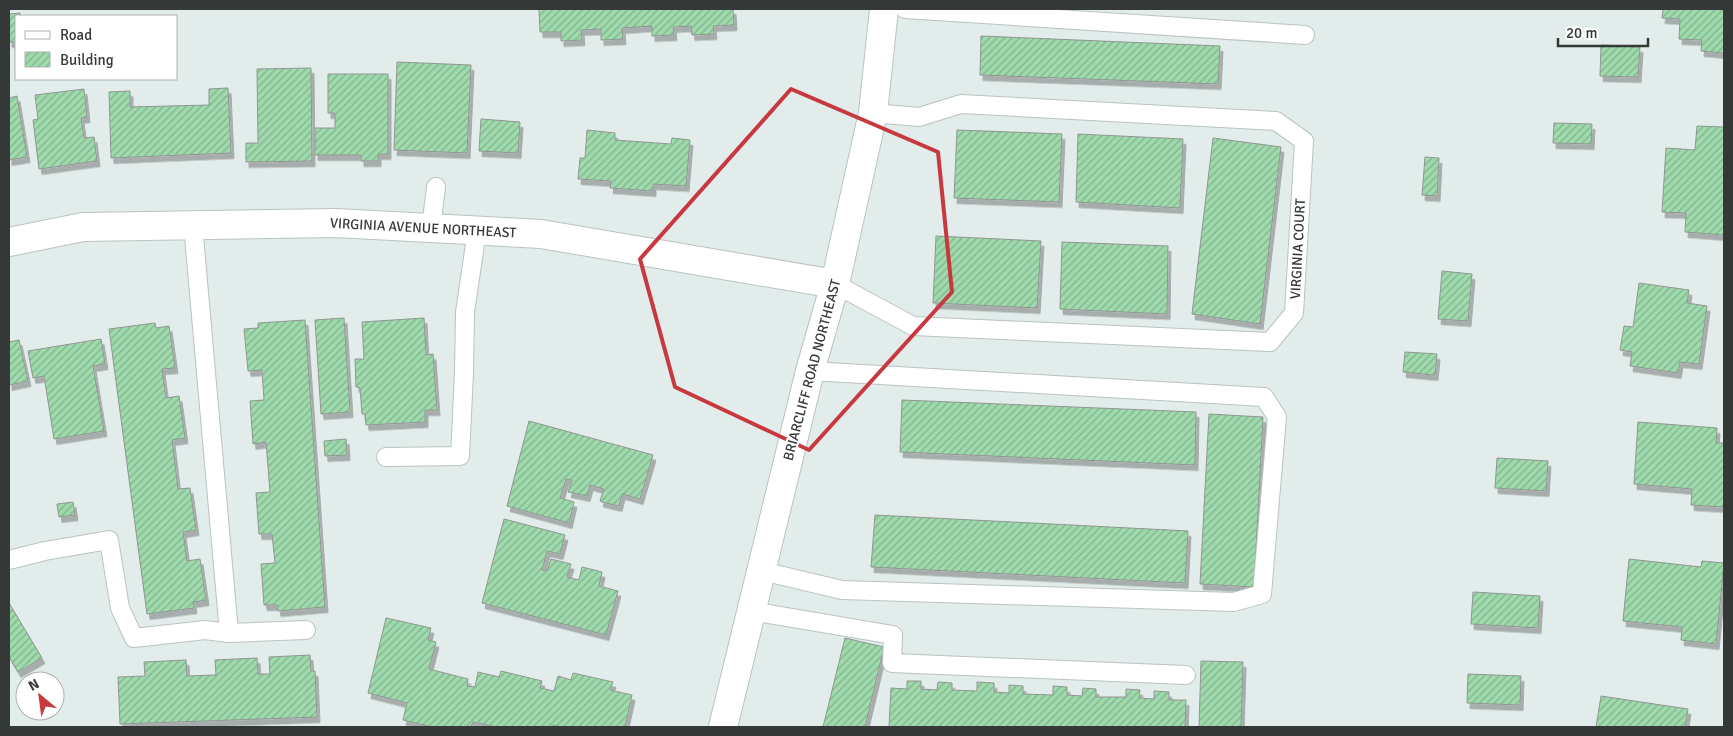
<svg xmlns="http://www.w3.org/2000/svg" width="1733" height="736" viewBox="0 0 1733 736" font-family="Signika,sans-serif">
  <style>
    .building { fill: url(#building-hatch); stroke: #909691; filter: url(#shadow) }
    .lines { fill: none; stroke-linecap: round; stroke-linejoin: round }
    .lane-casing { stroke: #bac3c1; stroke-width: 20 }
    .street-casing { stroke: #bac3c1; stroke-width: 30 }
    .secondary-casing { stroke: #bac3c1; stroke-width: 30 }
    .lane { stroke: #fff; stroke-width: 18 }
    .street { stroke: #fff; stroke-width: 28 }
    .secondary { stroke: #fff; stroke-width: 28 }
    .marked { fill: none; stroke: #c8383f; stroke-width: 4; stroke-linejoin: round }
    .labels { text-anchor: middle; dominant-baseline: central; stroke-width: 4; stroke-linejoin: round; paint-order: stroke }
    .street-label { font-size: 14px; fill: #343837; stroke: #fff }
  </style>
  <defs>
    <pattern id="building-hatch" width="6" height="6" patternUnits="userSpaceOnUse" patternTransform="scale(1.25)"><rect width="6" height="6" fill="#9edaac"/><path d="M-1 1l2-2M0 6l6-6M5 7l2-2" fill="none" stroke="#82b28d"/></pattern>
    <filter id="shadow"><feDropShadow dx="3" dy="5.5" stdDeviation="0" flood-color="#0004"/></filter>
  </defs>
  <rect width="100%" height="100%" fill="#e2ecea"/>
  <g class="building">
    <path d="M539,9h194l1,16 -21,1 1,8 -22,1 -1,-9 -18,1 1,8 -22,1v-10l-30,2 1,11 -22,1v-11l-20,1 1,10 -21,1v-9h-21z"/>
    <path d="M1663,9h61v44l-23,-2 1,-11 -23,-1 1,-20 -18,-1z"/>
    <path d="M20,13v3h-4v26h-7v-28z"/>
    <path d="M981,36l239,10 -2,38 -238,-9z"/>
    <path d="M1601,45l39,2 -2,30 -38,-1z"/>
    <path d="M397,62l74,3 -4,88 -73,-3z"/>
    <path d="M311,68l1,93 -66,1v-19h12l-1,-74z"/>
    <path d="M328,74h60v80h-10v7h-17v-6h-46v-27h20v-15h-7z"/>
    <path d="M228,88l3,65 -120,5 -2,-66 21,-1v16l79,-2v-16z"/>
    <path d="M84,89l3,28 -6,1 3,20 10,-1 3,24 -58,8 -6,-49 5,-1 -3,-24z"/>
    <path d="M17,96l10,61 -18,3v-62z"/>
    <path d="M481,119l39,3 -2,31 -39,-2z"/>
    <path d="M1554,123l38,1 -1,20 -38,-1z"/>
    <path d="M1697,126l27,1v108l-39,-3 1,-19 -24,-1 4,-64 29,2z"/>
    <path d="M587,130l28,3v7l56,4 1,-6 18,2 -4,46 -33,-2v7l-43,-3 1,-7 -33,-2 2,-21h5z"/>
    <path d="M957,130l105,4 -3,68 -105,-4z"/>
    <path d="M1078,134l105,5 -3,69 -104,-6z"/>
    <path d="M1213,138l68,9 -21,177 -68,-10z"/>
    <path d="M1425,157l14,1 -2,38 -15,-1z"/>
    <path d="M936,236l105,5 -4,67 -104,-5z"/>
    <path d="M1062,242l106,4 -1,68 -107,-5z"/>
    <path d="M1442,271l30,3 -4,47 -30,-2z"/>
    <path d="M1639,283l50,7 -2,13 20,3 -8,58 -19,-2 -2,11 -48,-7 2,-14 -12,-2 4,-24 9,1z"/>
    <path d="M344,318l6,94 -29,2 -6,-94z"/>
    <path d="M424,318l2,37 7,-1 4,56h-12v12l-59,3 -1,-11h-3l-2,-26 -4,-1 -1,-28h9l-2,-37z"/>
    <path d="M305,320l20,287 -47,4 -1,-6h-13l-3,-41 14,-1 -3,-29h-13l-3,-41 14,-1 -4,-50 -13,2 -3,-43 14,-1 -2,-30 -14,1 -4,-42 14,-1v-5z"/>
    <path d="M155,323l1,5 13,-2 6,42 -13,1 4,29 13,-2 6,42 -13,2 6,49 12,-1 6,42 -13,2 4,29 13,-2 6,41 -13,2 1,6 -47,6 -38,-285z"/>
    <path d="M101,339l4,25 -12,2 11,65 -50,8 -10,-63 -11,2 -5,-27z"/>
    <path d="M19,340l9,41 -19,4v-43z"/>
    <path d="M1405,352l32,2 -2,21 -32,-3z"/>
    <path d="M902,400l294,12 -1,53 -295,-13z"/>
    <path d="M1209,414l54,3 -9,170 -54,-3z"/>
    <path d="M529,421l124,34 -13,44 -18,-5 -3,12 -17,-4 -2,-1 4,-12 -14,-4 -3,11 -19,-4 4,-12 -6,-1 -6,19 14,4 -5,21 -62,-17z"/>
    <path d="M1638,422l79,6 -1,15h8v64l-33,-2 1,-16 -58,-5z"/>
    <path d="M346,439l1,16 -22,1 -1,-15z"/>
    <path d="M1497,458l51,3 -2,30 -51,-3z"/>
    <path d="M73,502l2,13 -16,2 -2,-13z"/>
    <path d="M875,515l313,16 -3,52 -314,-16z"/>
    <path d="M504,519l61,16 -5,19 -13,-3 -5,19 5,1 4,-12 20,5 -4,13 12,3 3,-13 20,5 -3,14 19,5 -12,44 -124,-32z"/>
    <path d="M1629,559l72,8 1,-6 22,2 -8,81 -35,-4 1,-13 -59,-6z"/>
    <path d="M1473,592l67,4 -2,32 -67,-4z"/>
    <path d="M9,603l33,55 -24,14 -9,-15z"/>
    <path d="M386,618l45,10 -3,12 8,2 -7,27 39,10 -1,7 8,1 3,-15 21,5 2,-6 41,10 -2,7 14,3 4,-15 13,4 2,-7 40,9 -3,8 22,5 -7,32h-63l-9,-2v2h-57l-23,-5 -2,5h-39l-29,-7 4,-17 -39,-10z"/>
    <path d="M845,638l39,9 -19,80h-42z"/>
    <path d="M310,655l1,16h4l2,46 -197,7 -2,-47 27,-1 -1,-14 42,-2 1,16 29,-1 -1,-15 42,-2 1,16h12l-1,-17z"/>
    <path d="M1201,661l42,1 -2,65h-42z"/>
    <path d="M1468,674l53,2 -1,29 -53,-2z"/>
    <path d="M907,681h14v8l16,1 1,-8 14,1v7l25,1v-9l17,1v9l15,1v-8l14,1v8l30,1v-9l14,1v8l15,1 1,-8 13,1v8h30v-8l14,1 -1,8 15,1v-8l15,1v8h17l-1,27h-296l2,-39 16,1z"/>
    <path d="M1601,696l87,13 -3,18h4h-93z"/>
  </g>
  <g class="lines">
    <g class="lane-casing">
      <g id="lane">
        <path d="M905,9l400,26"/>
        <path d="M193,225l36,408"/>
        <path d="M431,228l5,-41"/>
        <path d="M835,284l78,42 357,16 24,-29 10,-172 -28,-20 -315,-17 -42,13 -46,-4"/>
        <path d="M386,457l74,-1 4,-83 1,-61 12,-81"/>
        <path d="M9,560l36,-9 64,-11 11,68 14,30 71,-8 24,3 77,-3"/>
        <path d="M762,571l80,19 392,12 28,-8 15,-177 -13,-20 -454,-26"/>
        <path d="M751,611l142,24 -1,28 294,12"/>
      </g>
    </g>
    <g class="street-casing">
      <path id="street" d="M9,242l74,-15 253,-4 205,11 294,50"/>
    </g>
    <g class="secondary-casing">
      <path id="secondary" d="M723,727l87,-356 25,-87 38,-171 11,-104"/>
    </g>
    <use href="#lane" class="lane"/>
    <use href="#street" class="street"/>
    <use href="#secondary" class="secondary"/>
  </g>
  <path class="marked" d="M791,89l147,63 14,140 -143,158 -134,-63 -35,-128z"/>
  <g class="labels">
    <g class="street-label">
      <text transform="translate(423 228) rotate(3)">VIRGINIA AVENUE NORTHEAST</text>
      <text transform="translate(1298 249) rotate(-87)">VIRGINIA COURT</text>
      <text transform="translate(812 370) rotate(-75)">BRIARCLIFF ROAD NORTHEAST</text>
    </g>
  </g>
  <rect width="1733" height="736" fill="none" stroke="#343837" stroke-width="20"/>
  <rect x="15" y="15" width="162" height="65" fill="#ffffff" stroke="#aeafaf"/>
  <rect x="25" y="31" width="25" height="8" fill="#ffffff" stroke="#aeafaf"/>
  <text x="60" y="40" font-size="15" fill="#343837">Road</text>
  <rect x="25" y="52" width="25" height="15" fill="url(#building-hatch)" stroke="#aeafaf"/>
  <text x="60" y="65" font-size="15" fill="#343837">Building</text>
  <g transform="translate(40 696) rotate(331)"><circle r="24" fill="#ffffff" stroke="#aeafaf"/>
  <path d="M0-4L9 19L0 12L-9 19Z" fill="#c8383f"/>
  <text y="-8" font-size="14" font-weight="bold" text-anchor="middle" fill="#343837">N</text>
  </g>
  <path d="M1558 38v8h90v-8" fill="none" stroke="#343837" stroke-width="2.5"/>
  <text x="1566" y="38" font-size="15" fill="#343837" stroke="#ffffff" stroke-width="4" paint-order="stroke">20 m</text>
</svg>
